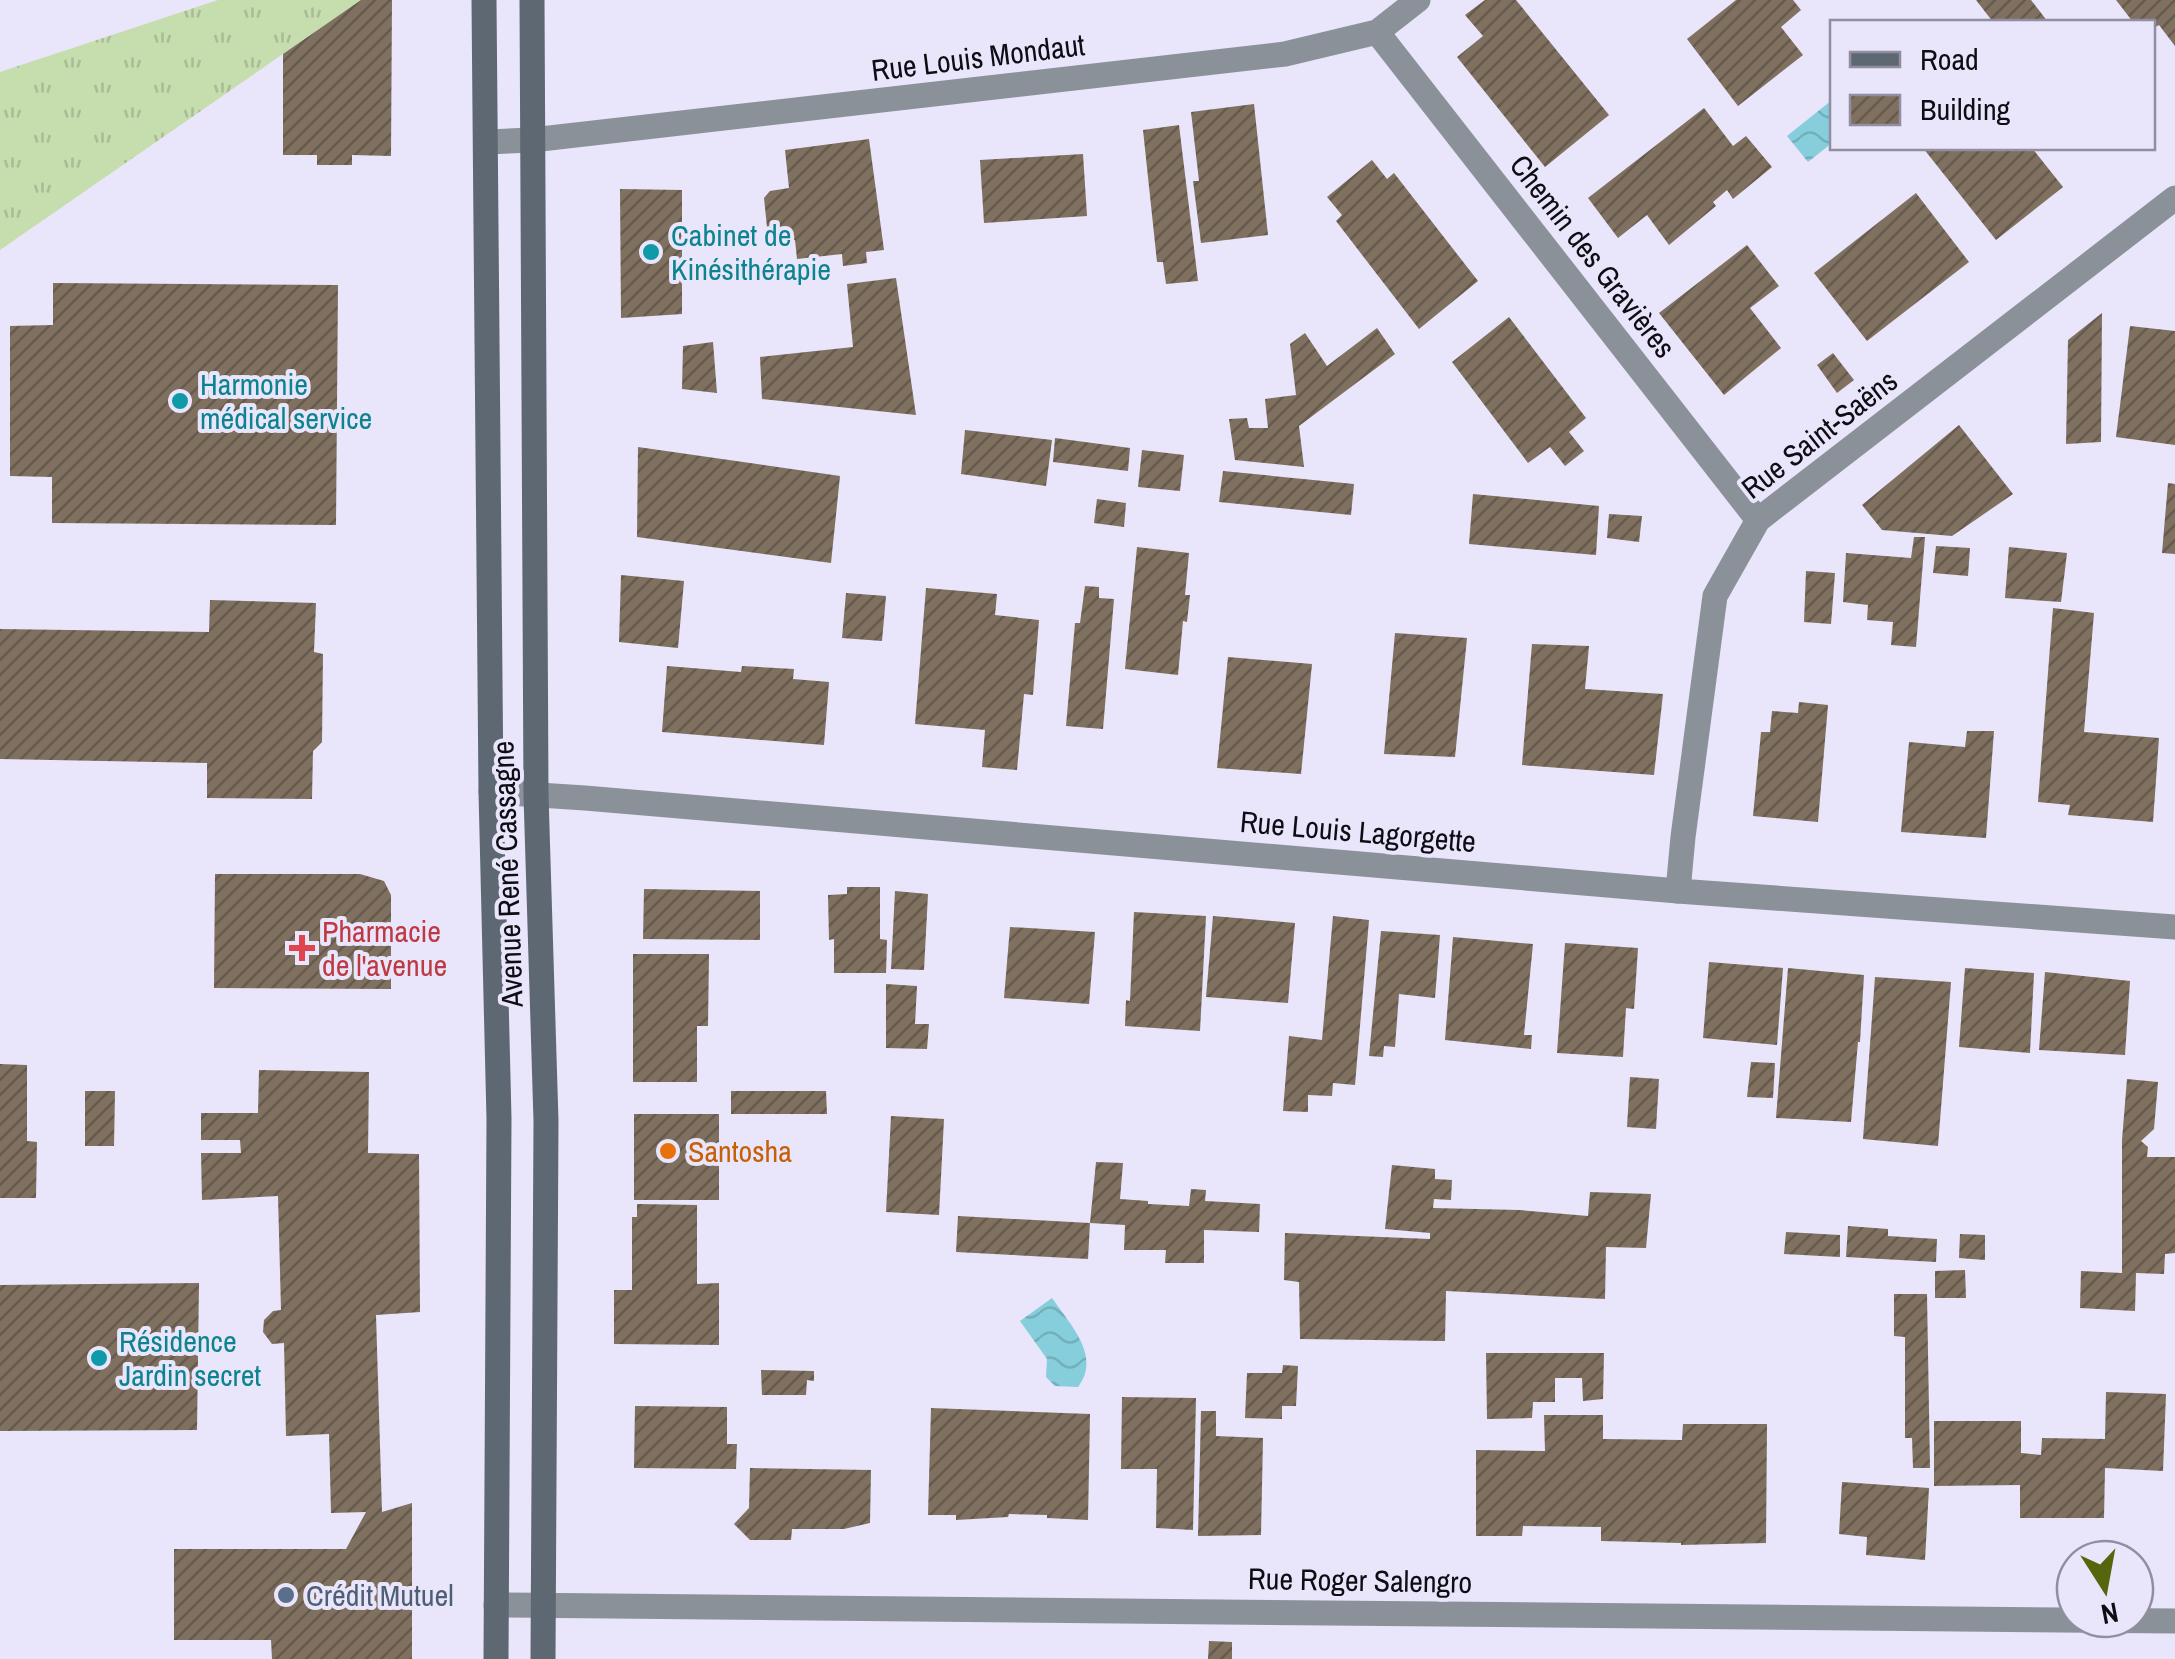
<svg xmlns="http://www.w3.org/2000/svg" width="2175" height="1659" viewBox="0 0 2175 1659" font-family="'Archivo Narrow',sans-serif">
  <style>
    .grass { fill: url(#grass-tufts) }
    .water { fill: url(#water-waves) }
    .building { fill: url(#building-hatch) }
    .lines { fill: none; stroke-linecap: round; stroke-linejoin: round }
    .minor { stroke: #8a9199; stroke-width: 25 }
    .secondary { stroke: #5e6872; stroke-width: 25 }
    .culture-dot { fill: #0f9aa8; stroke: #e9e5fb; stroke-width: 4 }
    .health-dot { fill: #e0444e; stroke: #e9e5fb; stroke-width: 4 }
    .food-dot { fill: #e8710a; stroke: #e9e5fb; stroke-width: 4 }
    .service-dot { fill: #5c6f8a; stroke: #e9e5fb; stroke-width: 4 }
    .labels { text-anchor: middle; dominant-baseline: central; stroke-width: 8; stroke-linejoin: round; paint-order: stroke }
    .street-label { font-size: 30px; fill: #0e0d14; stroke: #e9e5fb }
    .culture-label { font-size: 30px; fill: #0d838f; stroke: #e9e5fb; text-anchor: start }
    .health-label { font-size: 30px; fill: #be3a42; stroke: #e9e5fb; text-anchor: start }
    .food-label { font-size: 30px; fill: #c56008; stroke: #e9e5fb; text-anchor: start }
    .service-label { font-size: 30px; fill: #4e5e75; stroke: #e9e5fb; text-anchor: start }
  </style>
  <defs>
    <pattern id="grass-tufts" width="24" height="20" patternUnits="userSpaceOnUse" patternTransform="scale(2.5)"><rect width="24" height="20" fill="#c6ddae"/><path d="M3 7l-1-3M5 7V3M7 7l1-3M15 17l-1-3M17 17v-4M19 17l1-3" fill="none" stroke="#a9bc95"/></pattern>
    <pattern id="water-waves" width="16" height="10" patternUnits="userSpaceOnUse" patternTransform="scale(2.5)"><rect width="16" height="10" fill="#86cedb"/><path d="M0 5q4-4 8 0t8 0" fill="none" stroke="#72b0bb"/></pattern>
    <pattern id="building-hatch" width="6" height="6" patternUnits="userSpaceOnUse" patternTransform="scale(2.5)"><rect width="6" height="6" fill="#7f7060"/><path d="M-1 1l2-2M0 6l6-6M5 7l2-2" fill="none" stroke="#665a4e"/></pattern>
  </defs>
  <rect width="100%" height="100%" fill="#e9e5fb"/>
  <path class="grass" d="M218,0h143l-361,250v-178z"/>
  <g class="water">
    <path d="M1832,100v43l-24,19 -21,-26z"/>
    <path d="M1052,1298c18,26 50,59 26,89l-23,-1 -9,-9 1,-18 -27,-38z"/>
  </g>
  <g class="building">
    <path d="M361,0h31l-1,156 -39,-1v10h-35v-10h-34v-101z"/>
    <path d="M1485,0h31l93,115 -64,52 -88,-110 26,-21 -18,-21z"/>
    <path d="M1736,0h57l8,10 -20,17 22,28 -65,51 -51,-67z"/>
    <path d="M1976,0h55l17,22h-55z"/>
    <path d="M2116,0h59v46l-16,-21 -7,4v-7h-19z"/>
    <path d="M1254,104l14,131 -67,8 -8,-62h6l-8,-69z"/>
    <path d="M1704,108l29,38 13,-10 26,31 -39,32 -6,-9 -14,12 3,4 -47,39 -22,-30 -29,23 -30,-40z"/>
    <path d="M1179,125l19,156 -32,3 -3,-22h-6l-14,-132z"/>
    <path d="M869,139l15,111 -18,2 1,11 -24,3 -1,-12 -45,5 -2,-19 -19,3 -8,-6 -4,-39 6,-7 19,-3 -4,-38z"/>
    <path d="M1923,148h109l31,39 -67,53z"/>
    <path d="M1083,154l4,62 -103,7 -4,-63z"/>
    <path d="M1372,160l15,19 7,-6 84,108 -59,48 -83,-108 6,-6 -15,-18z"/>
    <path d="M620,189l62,1v124l-61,4z"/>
    <path d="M1916,193l53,69 -102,79 -53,-68z"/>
    <path d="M1747,245l32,41 -29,22 31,40 -57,47 -65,-82z"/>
    <path d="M896,278l20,137 -154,-16 -2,-42 93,-10 -6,-63z"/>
    <path d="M53,283l285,2 -2,240 -284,-2v-46l-42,-1v-150l43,-1z"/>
    <path d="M2102,313l-1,129 -35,2 2,-104z"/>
    <path d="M1509,317l77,101 -17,14 15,19 -19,15 -15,-19 -22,16 -76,-101z"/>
    <path d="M2130,326l45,5v114l-59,-8z"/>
    <path d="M1377,328l18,26 -96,72 5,41 -69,-7 -6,-41 18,-1 2,10h19l-3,-29 31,-4 -6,-51 15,-11 22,33z"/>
    <path d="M713,342l4,51 -35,-4 1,-43z"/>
    <path d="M1833,353l21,27 -17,13 -20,-28z"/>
    <path d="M1959,425l54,69 -61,42 -70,-6 -20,-25z"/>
    <path d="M965,430l87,10 -6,46 -85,-12z"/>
    <path d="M1055,438l75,10 -2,23 -75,-9z"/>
    <path d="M638,447l202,29 -9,87 -194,-26z"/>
    <path d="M1142,450l42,5 -4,36 -42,-4z"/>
    <path d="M1223,471l131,13 -3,31 -132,-13z"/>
    <path d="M2168,483l7,1v70l-13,-1z"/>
    <path d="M1473,494l126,12 -3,49 -127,-11z"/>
    <path d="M1097,499l29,4 -2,24 -30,-4z"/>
    <path d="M1609,514l33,2 -3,26 -32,-4z"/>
    <path d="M1914,537h11l-9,110 -25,-2 2,-23 -26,-2 1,-15 -25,-3 3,-49 65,5z"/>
    <path d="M1936,546l34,2 -2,28 -35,-3z"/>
    <path d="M1137,547l52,6 -4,42h5l-3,27 -4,-1 -5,54 -53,-6z"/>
    <path d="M2009,547l58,6 -6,49 -56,-4z"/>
    <path d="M1806,571l29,2 -4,51 -27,-2z"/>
    <path d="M621,575l63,6 -6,67 -59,-6z"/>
    <path d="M1085,586l14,1v11l15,1 -11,130 -37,-3 9,-103h5z"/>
    <path d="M926,588l71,6 -2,21 44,5 -6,75 -9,-1 -7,76 -35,-3 3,-37 -70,-6z"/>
    <path d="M846,593l40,3 -4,45 -40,-3z"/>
    <path d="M210,600l106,3 -2,49 9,2 -1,88 -9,9 -1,48 -105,-1v-35l-207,-4v-130l209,3z"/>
    <path d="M2053,608l41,5 -10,119 75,6 -6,84 -85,-7 2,-10 -32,-3z"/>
    <path d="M1395,633l72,5 -12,119 -71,-3z"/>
    <path d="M1532,644l57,2 -4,43 78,5 -9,81 -132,-10z"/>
    <path d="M1228,657l84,7 -11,110 -84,-6z"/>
    <path d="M667,666l74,6 1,-6 52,3 -1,10 36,3 -5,63 -162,-13z"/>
    <path d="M1799,702l29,3 -10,117 -65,-6 8,-84h9l2,-21 26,2z"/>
    <path d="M1967,731h27l-8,107 -85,-6 8,-90 56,5z"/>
    <path d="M215,874h145l24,7 7,14v94l-177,-1z"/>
    <path d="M847,887h33v52l7,1 -1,33h-52v-34l-5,1 -1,-45 19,-1z"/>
    <path d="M644,889l116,2v49l-117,-1z"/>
    <path d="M895,891l33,3 -4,76 -33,-1z"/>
    <path d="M1134,912l72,4 -6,115 -75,-5 1,-26 4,1z"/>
    <path d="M1213,916l82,7 -7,80 -82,-6z"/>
    <path d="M1333,916l36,4 -14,165 -22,-2 -1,13 -24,-1v17l-25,-1 6,-75 33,4z"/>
    <path d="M1010,927l85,5 -6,72 -85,-6z"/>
    <path d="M1381,931l59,4 -5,63 -36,-4 -4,53 -11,-1 -1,11 -14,-1z"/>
    <path d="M1453,937l80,7 -9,91h8l-1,14 -86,-9z"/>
    <path d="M1565,943l73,5 -4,61 -8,-1 -3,49 -66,-4z"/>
    <path d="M633,954h76l-1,72h-11v56h-64z"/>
    <path d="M1709,962l74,6 -6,77 -74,-7z"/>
    <path d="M1788,968l76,7 -4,67h-2l-7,80 -75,-4z"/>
    <path d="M1965,968l69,5 -4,80 -71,-6z"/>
    <path d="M2045,972l85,9 -5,74 -86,-5z"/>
    <path d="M1875,977l76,5 -13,164 -75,-7z"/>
    <path d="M886,984l31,2 -2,38h14l-2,25 -41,-1z"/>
    <path d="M1751,1062l24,1 -2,35 -26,-1z"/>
    <path d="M0,1064l27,1v76l10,1 -1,56h-36z"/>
    <path d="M259,1070l110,2 -1,81 51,1 1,158 -44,3 6,197 30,-9v156h-140l-1,-19h-97v-91h172l20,-37 -35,1 -2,-79 -43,2 -2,-93 -12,1 -9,-12 1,-12 9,-9 8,-1 -3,-114 -76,4 -1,-47h40l-1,-13h-39v-27h57z"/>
    <path d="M1630,1077l29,2 -3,50 -29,-2z"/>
    <path d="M2127,1079l31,3 -4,47 -13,12 7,6 -1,10h28v96l-10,1 -1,20 -28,-1 -1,38 -55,-3 1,-37 41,2v-133z"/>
    <path d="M85,1091h30l-1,55h-29z"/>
    <path d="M731,1091h95l1,23h-96z"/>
    <rect x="634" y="1114" width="85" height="86"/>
    <path d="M891,1116l53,3 -5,96 -53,-3z"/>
    <path d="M1096,1162l27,1 -3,36 28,2v3l41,2 2,-17 15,1 -1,11 55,3 -1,28 -55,-2v33h-39l1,-13h-42l1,-25 -35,-2z"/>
    <path d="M1392,1165l43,4v10l17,1 -1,20 -17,-1 -1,9 86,2 69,6 2,-24 61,2 -5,54 -40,-1 -1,52 -159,-8 -1,50 -145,-2 -1,-57 -15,-2 1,-47 145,6v-6l-45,-4z"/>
    <path d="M637,1204l60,1v79l22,-1v62l-105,-1v-54h18v-73h5z"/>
    <path d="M958,1216l132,7 -2,36 -132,-7z"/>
    <path d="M1848,1226l40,3v7l49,3 -1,23 -90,-5z"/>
    <path d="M1786,1232l54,3v22l-56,-3z"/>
    <path d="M1960,1234l25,1v25l-26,-2z"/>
    <path d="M1965,1270l1,28h-31v-27z"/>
    <path d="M199,1283l-2,147 -197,1v-146z"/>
    <path d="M1894,1294h33l3,174h-17l-1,-30h-7v-101l-11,-1z"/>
    <path d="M1486,1353h118l-1,46 -20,2 -1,-23h-27v24h-22l-1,16 -45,1z"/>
    <path d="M1283,1365l15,1 -2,40h-14v13l-37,-1 2,-45h35z"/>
    <path d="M761,1370l53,1v10l-7,-1 -1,15h-44z"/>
    <path d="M2106,1392l60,2 -3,77 -58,-3 -1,50h-84v-33l-86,1v-65h87v32l20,2 1,-17 63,1z"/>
    <path d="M1122,1397l74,1 -3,132 -37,-2 1,-59h-36z"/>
    <path d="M635,1406l92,1v37h10l-1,25 -102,-1z"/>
    <path d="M931,1408l159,6 -2,106 -41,-2v-3l-38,-1 -1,3 -52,3v-5h-28z"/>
    <path d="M1201,1411h15v25l47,2 -2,97 -63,1z"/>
    <path d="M1544,1415h59v24l79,1 1,-16h84l-1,119 -85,2v-2l-80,-2v-14l-78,-1 -1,10h-46v-86l69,1z"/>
    <path d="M750,1468l121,2 -1,53 -26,6h-52l-1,11h-41l-16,-16 15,-16z"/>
    <path d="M1842,1482l87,6 -4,72 -59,-5 1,-18 -28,-3z"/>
    <path d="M1209,1641l23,1v17h-24z"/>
  </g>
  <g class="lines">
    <g class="minor">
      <path d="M1377,32l381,488"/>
      <path d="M487,142l45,-2 753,-86 92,-22 41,-32"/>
      <path d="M491,792l94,6 1093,93 497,36"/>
      <path d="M1678,891l5,-54 32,-241 43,-76 417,-322"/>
      <path d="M496,1605l1679,16"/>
    </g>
    <g class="secondary">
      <path d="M484,0l7,792 8,327 -3,540"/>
      <path d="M532,0l4,795 10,326 -3,538"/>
    </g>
  </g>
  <g class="culture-dot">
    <circle cx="651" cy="252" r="10"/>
    <circle cx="180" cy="401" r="10"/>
    <circle cx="99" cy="1358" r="10"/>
  </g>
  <path class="health-dot" d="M297 933h10v10h10v10h-10v10h-10v-10h-10v-10h10z"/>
  <circle class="food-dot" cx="668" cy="1151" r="10"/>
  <circle class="service-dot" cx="286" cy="1595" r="10"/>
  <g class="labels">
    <g class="street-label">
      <text transform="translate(978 57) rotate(-7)">Rue Louis Mondaut</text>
      <text transform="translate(1593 256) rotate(52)">Chemin des Gravières</text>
      <text transform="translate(1819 434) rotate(-38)">Rue Saint-Saëns</text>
      <text transform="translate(1358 831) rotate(5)">Rue Louis Lagorgette</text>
      <text transform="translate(507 874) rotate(-92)">Avenue René Cassagne</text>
      <text transform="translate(1360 1580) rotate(1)">Rue Roger Salengro</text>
    </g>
    <g class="culture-label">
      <text x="671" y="235">Cabinet de<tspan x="671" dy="34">Kinésithérapie</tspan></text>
      <text x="200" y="384">Harmonie<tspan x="200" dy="34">médical service</tspan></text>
      <text x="119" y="1341">Résidence<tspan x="119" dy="34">Jardin secret</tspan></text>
    </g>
    <g class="health-label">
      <text x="322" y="931">Pharmacie<tspan x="322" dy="34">de l'avenue</tspan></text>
    </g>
    <g class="food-label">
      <text x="688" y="1151">Santosha</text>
    </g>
    <g class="service-label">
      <text x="306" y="1595">Crédit Mutuel</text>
    </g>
  </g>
  <rect x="1830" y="20" width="325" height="130" fill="#e9e5fb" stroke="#918f9f" stroke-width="2.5"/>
  <rect x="1850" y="52" width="50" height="15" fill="#5e6872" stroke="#918f9f" stroke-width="2.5"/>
  <text x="1920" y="70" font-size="30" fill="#0e0d14">Road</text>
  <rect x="1850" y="95" width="50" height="30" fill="url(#building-hatch)" stroke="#918f9f" stroke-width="2.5"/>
  <text x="1920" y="120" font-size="30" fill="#0e0d14">Building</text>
  <g transform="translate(2105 1589) rotate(169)"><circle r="48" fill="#e9e5fb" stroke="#918f9f" stroke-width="2.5"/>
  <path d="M0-8L18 38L0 25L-18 38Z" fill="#55660f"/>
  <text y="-15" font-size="28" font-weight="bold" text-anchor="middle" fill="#0e0d14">N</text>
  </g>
</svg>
